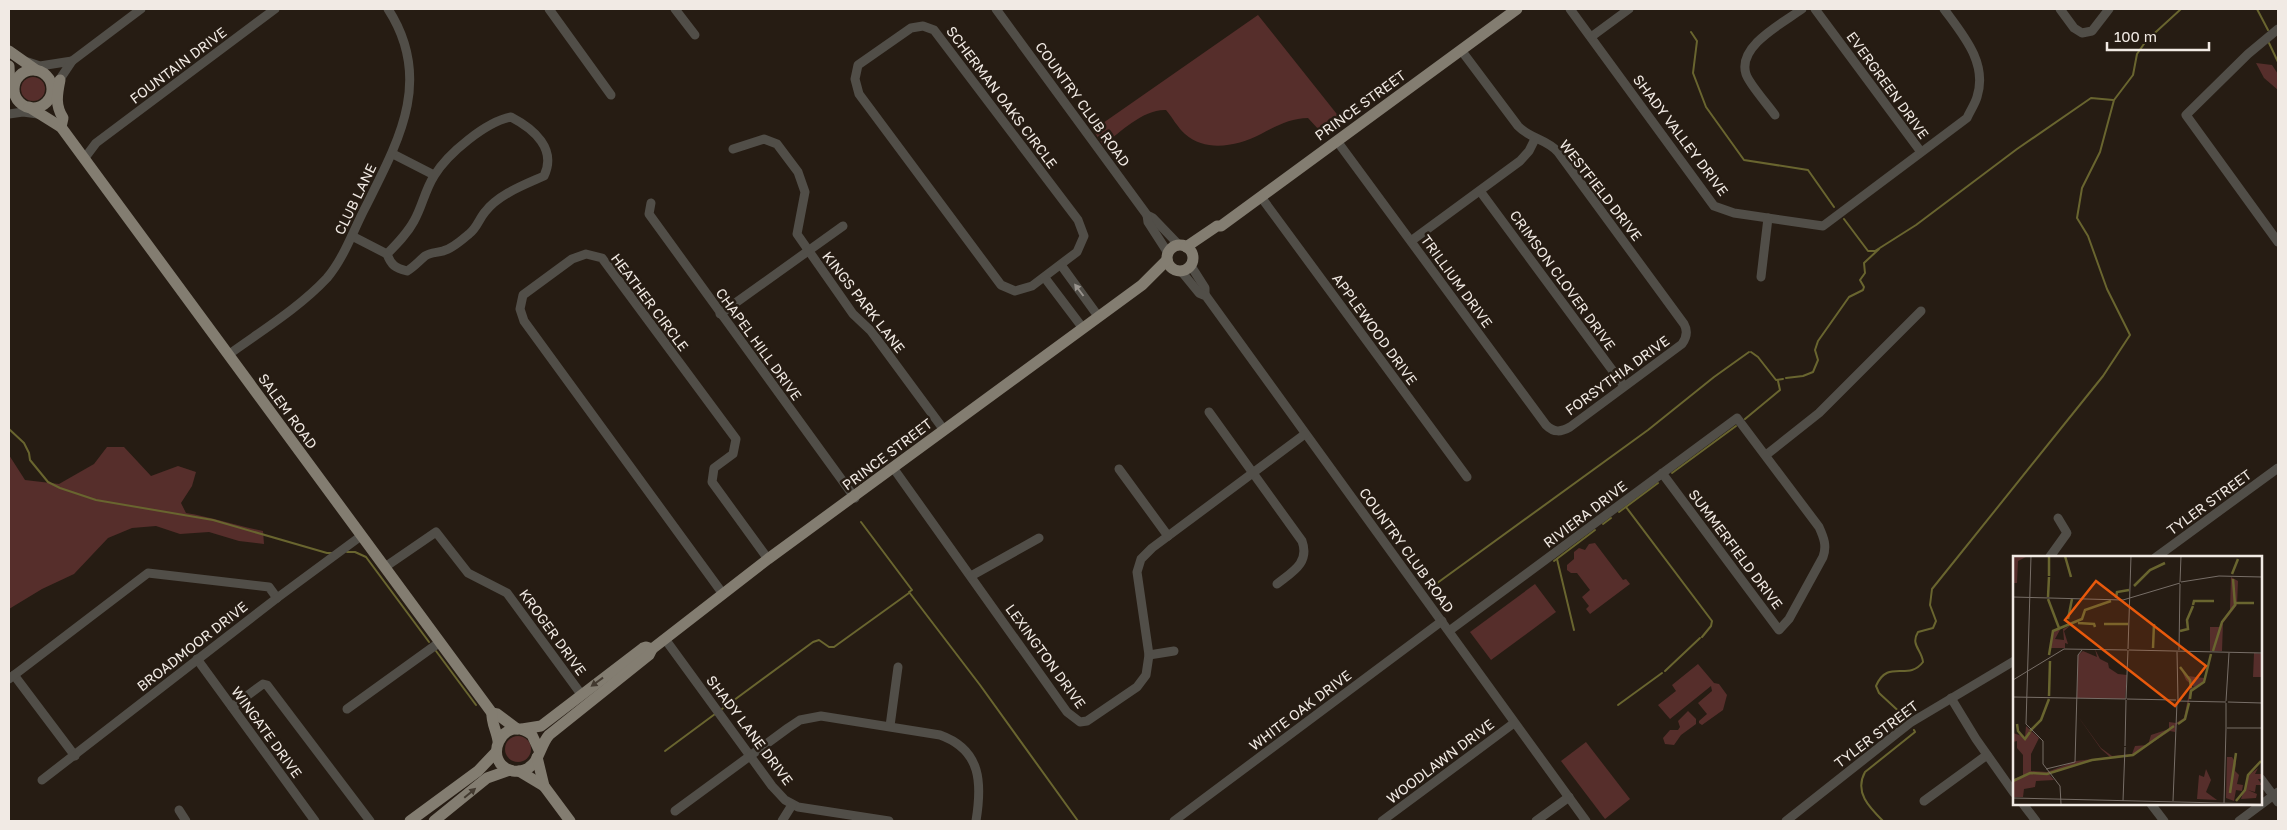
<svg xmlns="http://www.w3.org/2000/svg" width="2287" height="830" viewBox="0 0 2287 830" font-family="'Golos Text',sans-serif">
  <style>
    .green { fill: #562e2b }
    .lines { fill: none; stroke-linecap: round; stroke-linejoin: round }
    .stream { stroke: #69652f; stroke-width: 2 }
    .minor { stroke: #514e48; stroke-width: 9 }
    .major { stroke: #837d71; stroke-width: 11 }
    .oneway { fill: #99948e }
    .oneway2 { fill: #42392f }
    .labels { text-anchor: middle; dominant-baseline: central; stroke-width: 5; stroke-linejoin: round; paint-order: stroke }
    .street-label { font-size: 14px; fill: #f1eae4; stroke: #261c13 }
    .inset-river { fill: none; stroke: #69652f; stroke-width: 2.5 }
    .inset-road { fill: none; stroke: #776e67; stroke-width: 1 }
    .view { fill: #e8590c; fill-opacity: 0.15; stroke: #e8590c; stroke-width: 2.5 }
    .inset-edge { fill: none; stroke: #f1eae4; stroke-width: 2.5 }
  </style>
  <rect width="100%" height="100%" fill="#261c13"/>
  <g class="green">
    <path d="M1258,15l82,103 -20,13 -12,-13c-17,0 -32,8 -47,16 -24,12 -54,19 -76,0 -7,-6 -13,-17 -19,-24 -23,-1 -45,22 -63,35l-10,-15z"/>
    <path d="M2256,63l16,2 6,9v16l-14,-12z"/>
    <circle cx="33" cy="89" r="12"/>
    <path d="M107,447h17l27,29 27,-10 18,6 -4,14 -11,17 5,10c26,4 51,13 77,18l1,13 -25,-3 -30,-9 -29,2 -24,-8 -24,2 -24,10 -34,36 -32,15 -33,20v-154l16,25 34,4 35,-20z"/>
    <path d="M1595,543l28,37 3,-1 4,5 -40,30 -4,-5 3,-3 -7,-9 8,-7 -13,-17h-6l-4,-3v-5l7,-6v-7l5,-4 6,2 4,-6z"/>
    <path d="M1535,584l21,28 -65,48 -21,-28z"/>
    <path d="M1698,664l16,19 5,1 8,11 -4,15 -21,15 -3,-2v-2l8,-7 -9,-11 14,-12 -1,-5 -41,33 -12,-14 18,-14 -4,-6z"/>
    <path d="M1688,711l8,8v5l-15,11 -7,10 -9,-1 -2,-6 7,-8h8l2,-3 -2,-6z"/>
    <circle cx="518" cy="749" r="13"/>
    <path d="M1586,742l44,57 -25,20 -44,-58z"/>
  </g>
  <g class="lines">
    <g class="stream">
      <path d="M2257,9l11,21"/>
      <path d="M1691,32l6,9 -4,32 13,34 38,53 64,10 26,37"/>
      <path d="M2269,43l9,19"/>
      <path d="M1844,219l24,32h7l41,-26 101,-76 74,-51 22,2"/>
      <path d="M1751,352l7,5 18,23 7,-1"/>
      <path d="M1786,378l17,-2 10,-4 5,-12 -3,-10 3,-9 31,-44 14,-7 1,-3 -4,-7 5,-7 -1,-10 15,-14"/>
      <path d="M1745,419l35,-29 -2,-9"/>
      <path d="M9,429l15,14 5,10 1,7 18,22 12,6 36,12 117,20 114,33h6"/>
      <path d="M1672,473l64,-47"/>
      <path d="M1626,507l86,114 -1,5 -9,11"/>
      <path d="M1619,512l39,-29"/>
      <path d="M861,522l51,68 -3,2 71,93 98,136"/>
      <path d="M1603,524l8,-6"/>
      <path d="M347,552h8l11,5 63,85"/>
      <path d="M1557,559l17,71"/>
      <path d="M1554,561l41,-31"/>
      <path d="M1429,589l219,-159 66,-53 35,-25"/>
      <path d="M436,651l40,54"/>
      <path d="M1665,671l35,-33"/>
      <path d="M1618,705l44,-32"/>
      <path d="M722,709l91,-67 6,-2 10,7h5l75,-54"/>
      <path d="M1905,717l-26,-24 -3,-7c12,-28 32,-4 47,-24 -1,-12 -13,-17 -5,-30l15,-4 3,-7 -6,-16 2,-16 171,-213 27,-41 -23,-46 -19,-53 -11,-18 5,-30 18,-36 14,-52 19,-25 4,-21 9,-13 35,-32"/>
      <path d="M665,751l50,-37"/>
      <path d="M1883,821c-14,-14 -29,-29 -18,-49l50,-40 -1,-2"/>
    </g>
    <g class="minor">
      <path d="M549,9l62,86"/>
      <path d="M675,9l20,26"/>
      <path d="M996,9l151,206 6,3 26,27"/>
      <path d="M1570,9l144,197 20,7 89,13 144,-108c3,-7 8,-14 10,-21 11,-34 -14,-62 -33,-88"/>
      <path d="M1815,9l106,143"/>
      <path d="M2060,9l14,19 8,5 10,-2 17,-22"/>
      <path d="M923,26l11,4 144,190 6,16 -7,16 -45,34 -17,5 -14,-6 -142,-191 -4,-15 3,-14 53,-37z"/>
      <path d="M2278,29l-30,25 -62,61 92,127"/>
      <path d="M1591,37l38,-28"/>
      <path d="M28,62l12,4 32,-5"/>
      <path d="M52,91l20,-30 69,-52"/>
      <path d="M9,114l14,-2 15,2"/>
      <path d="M1775,115c-6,-9 -26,-31 -29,-41 -9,-28 37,-51 56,-65"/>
      <path d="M511,117c23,12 46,32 33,59 -20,9 -45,18 -59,36 -6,7 -8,16 -16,22 -7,6 -17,15 -26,17 -6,2 -12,1 -18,5 -6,5 -11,11 -18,15 -12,-3 -16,-6 -20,-17 10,-10 20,-20 27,-33 8,-14 11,-31 20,-45 14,-23 52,-54 77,-59z"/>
      <path d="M1337,141l209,284c8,8 15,7 24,2l112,-83c5,-7 6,-13 2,-20l-126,-172c-11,-13 -28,-13 -40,-26l-57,-76"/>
      <path d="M733,149l31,-10 13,5 21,28 7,20 -8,42 56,80 18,17 73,99"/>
      <path d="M393,154l41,21"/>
      <path d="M84,159l12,-16 179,-134"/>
      <path d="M1480,191l144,195"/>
      <path d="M1261,197l206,280"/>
      <path d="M651,203l-2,11 206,284"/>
      <path d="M1147,215l1,7 20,31"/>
      <path d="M352,236l35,18"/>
      <path d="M1411,241l109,-80 9,-10 6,-12"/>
      <path d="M1061,265l37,51"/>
      <path d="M1191,266l14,22v7"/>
      <path d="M1181,271l18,22 7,3 380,525"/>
      <path d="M1761,277l7,-59"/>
      <path d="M1045,278l37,49"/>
      <path d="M720,314l123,-88"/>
      <path d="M228,355c33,-24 71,-47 99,-77 17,-20 26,-47 38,-70 33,-66 69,-128 23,-199"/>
      <path d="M1209,412l93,129c8,22 -10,31 -25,43"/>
      <path d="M1766,455l53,-42 102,-102"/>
      <path d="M894,469l173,243 13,10 7,-1 50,-34 9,-12 3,-20 -12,-83 4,-13 11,-11 153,-114"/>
      <path d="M1119,469l49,67"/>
      <path d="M2049,558l18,-25 -9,-15"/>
      <path d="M2155,558l123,-90"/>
      <path d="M385,567l51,-35 32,41 39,20 74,101"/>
      <path d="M971,576l68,-38"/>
      <path d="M723,594l-199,-273 -4,-12 3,-14 49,-36 14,-5 16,4 134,181 -3,15 -19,14 -2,14 56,77"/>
      <path d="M1449,631l288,-213 82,109c5,11 8,19 4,30l-34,62 -10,11 -117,-157"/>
      <path d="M665,639l107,147 13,14 13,7 91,14"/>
      <path d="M1149,655l25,-4"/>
      <path d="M197,659l118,162"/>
      <path d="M14,675l61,81"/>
      <path d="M9,679l139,-106 121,14 8,11"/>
      <path d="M1951,698l25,41 38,54"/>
      <path d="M232,707l31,-23 4,1 103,136"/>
      <path d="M347,709l93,-67"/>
      <path d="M890,726l8,-59"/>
      <path d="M2261,779l17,23"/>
      <path d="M42,780l235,-182 84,-62"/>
      <path d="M1924,801l63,-46"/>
      <path d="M2023,804l13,17"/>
      <path d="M2151,804l13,17"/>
      <path d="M179,810l7,11"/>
      <path d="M675,811l113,-83 12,-8 21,-4 119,19c42,15 42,49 36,86"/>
      <path d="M782,821l10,-16"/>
      <path d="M1174,821l268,-200"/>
      <path d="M1382,821l132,-98"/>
      <path d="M1536,821l33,-24"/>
      <path d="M1786,821l124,-98 104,-62"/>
      <path d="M2239,821l39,-29"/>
    </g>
    <g class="major">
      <path d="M9,51l27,19"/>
      <path d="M9,66l1,23"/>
      <circle cx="33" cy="89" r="19"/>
      <path d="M60,80c-3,15 -5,25 3,38l-2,9"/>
      <path d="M29,107l32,20 431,586 5,1 20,15"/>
      <circle cx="1180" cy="258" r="13"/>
      <path d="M1186,247l31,-21h4l296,-217"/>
      <path d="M492,713c-1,9 5,19 6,28"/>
      <path d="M522,729l19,-3 102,-78 3,-1 6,2"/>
      <path d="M539,750l-7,-15c-30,-24 -52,29 -19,36 7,1 14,-1 19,-6 8,-7 9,-21 17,-30l100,-80 3,-6 116,-90 374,-274 25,-25"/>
      <path d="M537,757l7,29 26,35"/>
      <path d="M519,771l25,15"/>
      <path d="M410,821l68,-50 18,-19"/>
      <path d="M434,821l53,-43 23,-8"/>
    </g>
  </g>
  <defs><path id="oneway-solid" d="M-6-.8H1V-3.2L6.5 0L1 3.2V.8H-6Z" transform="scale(1.25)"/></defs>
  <use class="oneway" href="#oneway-solid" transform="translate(1079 290) rotate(-127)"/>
  <g class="oneway2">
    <use href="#oneway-solid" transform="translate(597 682) rotate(144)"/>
    <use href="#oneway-solid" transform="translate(470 793) rotate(-40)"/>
  </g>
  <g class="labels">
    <g class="street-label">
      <text transform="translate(178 65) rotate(-37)">FOUNTAIN DRIVE</text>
      <text transform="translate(1888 85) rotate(54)">EVERGREEN DRIVE</text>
      <text transform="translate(1002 97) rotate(53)">SCHERMAN OAKS CIRCLE</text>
      <text transform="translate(1083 104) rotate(54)">COUNTRY CLUB ROAD</text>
      <text transform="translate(1360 105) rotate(-36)">PRINCE STREET</text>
      <text transform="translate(1681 135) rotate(53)">SHADY VALLEY DRIVE</text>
      <text transform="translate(1601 190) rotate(52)">WESTFIELD DRIVE</text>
      <text transform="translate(355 199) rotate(-64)">CLUB LANE</text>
      <text transform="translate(1563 280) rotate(54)">CRIMSON CLOVER DRIVE</text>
      <text transform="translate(1457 281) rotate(54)">TRILLIUM DRIVE</text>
      <text transform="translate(650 302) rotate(53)">HEATHER CIRCLE</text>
      <text transform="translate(864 302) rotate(52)">KINGS PARK LANE</text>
      <text transform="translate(1375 329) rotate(54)">APPLEWOOD DRIVE</text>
      <text transform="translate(759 344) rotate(54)">CHAPEL HILL DRIVE</text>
      <text transform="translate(1617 375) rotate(-36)">FORSYTHIA DRIVE</text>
      <text transform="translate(288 411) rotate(54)">SALEM ROAD</text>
      <text transform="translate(887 454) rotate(-37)">PRINCE STREET</text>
      <text transform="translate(2209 502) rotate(-36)">TYLER STREET</text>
      <text transform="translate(1585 514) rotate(-37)">RIVIERA DRIVE</text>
      <text transform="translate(1736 549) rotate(53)">SUMMERFIELD DRIVE</text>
      <text transform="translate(1407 550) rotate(54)">COUNTRY CLUB ROAD</text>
      <text transform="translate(553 632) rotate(54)">KROGER DRIVE</text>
      <text transform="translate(192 646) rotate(-38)">BROADMOOR DRIVE</text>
      <text transform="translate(1046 656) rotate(54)">LEXINGTON DRIVE</text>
      <text transform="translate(1300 710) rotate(-37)">WHITE OAK DRIVE</text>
      <text transform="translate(750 730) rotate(53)">SHADY LANE DRIVE</text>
      <text transform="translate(267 732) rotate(54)">WINGATE DRIVE</text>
      <text transform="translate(1876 734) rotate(-37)">TYLER STREET</text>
      <text transform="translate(1440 761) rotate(-37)">WOODLAWN DRIVE</text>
    </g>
  </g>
  <g transform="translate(2013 556)">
    <rect width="249" height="249" fill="#261c13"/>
    <path d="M0,0h15l-10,5 -1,22h-4zM218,21l7,4 -1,24 -14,18 -1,28h-12v-24h11v-5l9,-12zM58,69l-7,6 4,13 -3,-1v5h-15l3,-16 8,-4 -6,11 9,1 -1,-11zM82,93l5,10 8,4 1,5 9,6 9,1 -2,24 -48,-1 1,-43 5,-4 14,6zM199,96l-8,30 -13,9 -5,26 -10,8 -1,7 -5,-1 -37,24 -41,5 -40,12 -3,2 5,6 -18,1 -1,6 -11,2 -1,8h-10v-18l10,-3v-21l-6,-7v-7l-4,1v-9l12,4 1,-11 13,12 -8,16v17l16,1 29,-11 34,-4 -9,-8 -24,-34 24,33 11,8 20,-2 3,-8 13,-1 3,-10 18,-6v-7l7,1 8,-5 6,-30 4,-1 -8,-7 -4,-9 6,5 16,2zM241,97l8,1v23h-9zM214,201h5l4,6 -1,8 4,4 -2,9 6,1 -1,6 -6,-1 -2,11 -8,-3zM245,212l-3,6h7v5h-4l4,6h-6l-1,7 -7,-2 9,4 -1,4 -15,1 8,-24zM193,213l5,11 -5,12 11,8 -20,-1 2,-24 5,2z" fill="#562e2b"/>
    <path class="inset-river" d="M52,0l6,21M219,18l6,-15M36,20v-20M121,30l16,-16 15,-7M35,41l1,-20M103,42l1,-6 12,-2M35,43l11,29M222,47h19M180,49l1,-4h20M55,63l4,-20M65,67l16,1 1,3M91,68h24M167,75l8,-2 -1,-9 6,-14M140,92l1,-24M200,95l9,-29 13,-17 -2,-26M36,99l4,-24 29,-12 3,-9 26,-9M167,111l10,13 1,8M36,140l1,-35M177,143l1,-8 13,-9 7,-28M4,168l1,7 7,8 5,-7M165,168l7,-5 4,-16M17,175l11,-11 8,-21M0,225l17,-8 17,1 45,-14 41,-5 41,-29M217,237l6,-40M223,245l9,-11 3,-15 13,-14"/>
    <path class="inset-road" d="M18,0l-5,168 17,17v23l17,22 1,18M167,26l1,-26M168,26l38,-6 43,1M0,41l110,3 57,-17M115,93l3,-93M116,94l133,3M166,94l1,-66M164,96l1,48M0,124l51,-31 63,1M0,141l113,2M113,143l2,-49M114,143l49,1M164,145l49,1M213,145l3,-48M215,146l34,1M213,172v-25M214,172h35M112,190l1,-46M33,213l29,-7 3,-107 4,-5M0,242l249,6M110,245l2,-54M160,245l4,-99M211,247l2,-75"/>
    <path class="view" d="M83,25l110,85 -31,40 -110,-86z"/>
    <rect width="249" height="249" class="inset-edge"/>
  </g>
  <rect width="2287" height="830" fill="none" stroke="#f1eae4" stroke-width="20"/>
  <path d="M2107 42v8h102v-8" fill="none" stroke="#f1eae4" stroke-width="2.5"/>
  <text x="2114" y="42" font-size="15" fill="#f1eae4" stroke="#261c13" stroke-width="4" paint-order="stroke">100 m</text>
</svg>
